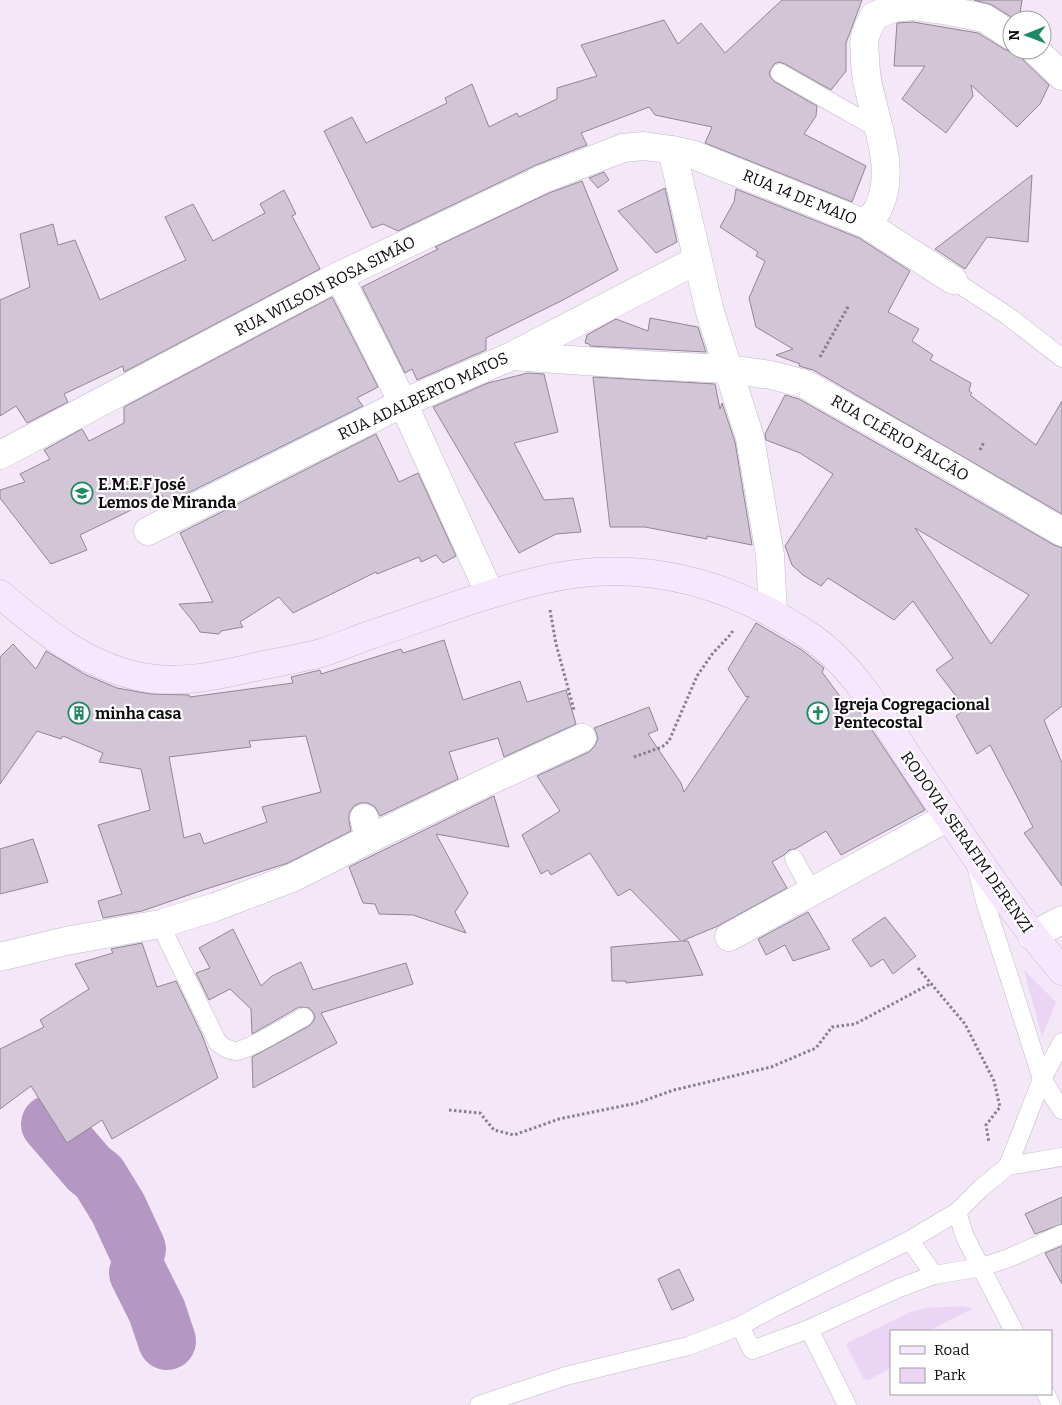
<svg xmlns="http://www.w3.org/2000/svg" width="1062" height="1405" viewBox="0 0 1062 1405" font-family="Bitter,serif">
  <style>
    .green { fill: #ebd5f5 }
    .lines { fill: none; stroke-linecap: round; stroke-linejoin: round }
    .river { stroke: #b497c2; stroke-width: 58 }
    .building { fill: #d1c5d6; stroke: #908696; fill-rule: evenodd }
    .lane-casing { stroke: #c4b9ca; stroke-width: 19 }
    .street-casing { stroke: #c4b9ca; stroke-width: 29 }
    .secondary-casing { stroke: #c4b9ca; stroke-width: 29 }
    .path { stroke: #877f8a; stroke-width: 3; stroke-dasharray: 2.5 2.5; stroke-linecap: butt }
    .lane { stroke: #fff; stroke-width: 18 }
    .street { stroke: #fff; stroke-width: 28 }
    .secondary { stroke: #f7e7fe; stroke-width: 28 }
    .labels { text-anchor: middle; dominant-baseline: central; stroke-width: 4.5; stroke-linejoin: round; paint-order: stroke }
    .street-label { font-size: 16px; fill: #100c11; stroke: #fff }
    .poi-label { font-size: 16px; font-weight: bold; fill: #100c11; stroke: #fff; text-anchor: start }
  </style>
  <rect width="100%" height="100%" fill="#f3e7f8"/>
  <g class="green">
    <path d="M1024,970l32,32 -14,35z"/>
    <path d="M963,1306l8,2v2l-43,21h-37v37l-23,12 -4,-1 -17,-32v-4l64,-31 14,-4z"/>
  </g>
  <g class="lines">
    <g class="river">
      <path d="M50,1124l39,45 10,8 19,31 19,41"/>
      <path d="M138,1273l19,38 10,30"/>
    </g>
  </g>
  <g class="building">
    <path d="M782,0h80l-16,43v28l-15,19 -46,-26 -6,-2 -5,2 -5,9 2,5 4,4 42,24 -1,10 -12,18 62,32 -14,36 -147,-59 7,-16 -57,-12 -6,-8 -68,26 6,12 -51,20 -138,66 -15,-7 -11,4 -48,-97 28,-14 14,26 81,-40 -2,-5 27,-14 17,43 28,-14 2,4 38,-18v-11l40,-12 -16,-31 83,-25 14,24 23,-21 24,30z"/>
    <path d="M974,0h48l-3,20h-3l-24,-15z"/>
    <path d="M913,22l65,11 26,16 7,3 9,-2v5l4,6 25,24 -9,19 -23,23 -46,-42 2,11 -27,37 -44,-34 23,-33h-31l3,-43z"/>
    <path d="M604,172l5,8 -11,8 -9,-10z"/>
    <path d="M1032,175l-4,67 -41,-5 -22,32 -30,-20z"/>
    <path d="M582,181l36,89 -55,30 -77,38v12l-69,30 -5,-11 -7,4 -43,-86 76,-38 -3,-2 114,-54z"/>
    <path d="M665,188l12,54 -21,11 -38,-42z"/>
    <path d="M736,189l123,49 51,33 -22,41 31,17 -7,12 21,14 -3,5 41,23 -2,8 3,2 -2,2 66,50 26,-44v113l-249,-144 -14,-4 1,-2 -24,-9 17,-6 -37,-22 -7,-29 16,-37 -9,-5 2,-4 -38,-25 14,-25z"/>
    <path d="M284,190l12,24 -4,2 28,53 -196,103 -1,-6 -59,28 4,8 -41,21 -11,-17 -16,10v-116l30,-13 -10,-53 33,-10 5,21 17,-5 25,60 86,-40 -21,-43 28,-13 20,37 52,-28 -5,-9z"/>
    <path d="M332,297l46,90 -21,11 6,8 -197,98 -4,-9 -82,40 7,15 -36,14 -51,-66v-8l25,-8 -5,-8 30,-15 -6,-9 38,-21 7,12 35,-18v-16z"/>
    <path d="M650,318l48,9 8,25 -116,-6 -1,-2 -4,-1 2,-8 29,-16 32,12z"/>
    <path d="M528,373l16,1 14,58 -44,11 30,57 29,-2 8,34 -25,2 -37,19 -86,-146 55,-24z"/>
    <path d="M593,377l122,7 5,25 2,-6 13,39 17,103 -45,-9v3l-62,-12h-35z"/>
    <path d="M785,395l14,4 136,77 119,69 8,3v158l-18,14 18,43v123l-38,-53 9,-6 -43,-82 -13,9 -21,-38 10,-7 -30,-39 17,-12 -40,-57 -19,19 -66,-42 -7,8 -18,-11 -11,-10 -7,-19 48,-72 -33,-21 -34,-13 -1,-6zM915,528l114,67 -38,49z"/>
    <path d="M376,434l23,48 19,-9 38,83 -13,7 -7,-8 -15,7 -2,-5 -42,17 -1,-2 -83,41 -14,-16 -39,25 3,5 -22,4 -2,3 -19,-2 -5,-8 -16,-20 34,-2 -33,-69z"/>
    <path d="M756,623l46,27 22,18 -2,4 25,34 5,-4 8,10 65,98 -84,45 -15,-24 -31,18 -6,1 -5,5 -12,7 15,26 -69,38 -36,15h6l15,34 -77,8v-2h-14l-1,-34 70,-6 -51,-52 -12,7 -28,-43 -39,22 -3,-5 -7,4 -19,-39 38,-24 -23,-35 52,-24 5,-5 4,-8 -2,-7 -2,-4 55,-21 9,23 -10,4 33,49 3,9 65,-96 -3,1 -18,-28z"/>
    <path d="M444,640l19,60 57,-19 7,21 39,-12 10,34 -72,33 -6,-19 -49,14 9,27 -78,37 -5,-9 -7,-4h-8l-6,3 -5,7v8l2,10 -63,32 -85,27 -61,21 -39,7 -5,-17 24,-7 -24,-69 52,-15 -9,-41 -42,-7 4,-9 -40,-17 -2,3 -24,-8 -37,53v-127l13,-13 23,25 10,-18 40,24 31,13 33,6 39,1 1,2 103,-14 -2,-6 29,-7 1,4 80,-25 2,4zM306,736l15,56 -59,15 5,15 -63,22 -4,-11 -16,5 -15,-81 82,-10 -2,-6z"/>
    <path d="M494,796l15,51 -73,-13 32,59 -13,19 11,21 -53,-18 -34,-1 -4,-10 -12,-1 -14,-36z"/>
    <path d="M33,839l15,43 -48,12v-45z"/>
    <path d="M808,912l22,37 -37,12 -8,-16 -19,10 -8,-16z"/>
    <path d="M885,917l31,39 -23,18 -10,-15 -12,8 -19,-27z"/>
    <path d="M233,929l28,57 11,-10 29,-14 12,28 93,-27 7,21 -92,29 16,30 -84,45 -1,-31 57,-31 4,-4 2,-5 -2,-5 -4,-4 -10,-1 -47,27 -1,-25 -21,-20 -21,11 -13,-27 14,-5 -11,-20z"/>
    <path d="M142,943l15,44 19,-6 26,54 16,43 -106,61 -10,-19 -35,23 -36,-57 -31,23v-60l44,-22 -4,-7 49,-31 -14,-25 38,-11 -2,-4z"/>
    <path d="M1062,1197v27l-27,10 -10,-20z"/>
    <path d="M1062,1246v38l-17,-31z"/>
    <path d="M679,1269l15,31 -22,10 -14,-31z"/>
  </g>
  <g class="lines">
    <g class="lane-casing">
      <g id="lane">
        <path d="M780,73l100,57"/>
        <path d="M953,280l55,36 54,42"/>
        <path d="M794,859l18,33"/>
        <path d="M977,869l9,36 56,174 20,31"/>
        <path d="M160,924l58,119c6,4 11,8 18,8 15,-2 54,-27 68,-34"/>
        <path d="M1008,1166l54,-9"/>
        <path d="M957,1212l8,25 49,94"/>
        <path d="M910,1240l24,35"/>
        <path d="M740,1326l12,24 57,-21 90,-41 35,-13 48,-8 27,-9 53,-24"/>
        <path d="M809,1329l38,76"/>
        <path d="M1046,1394l5,11"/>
        <path d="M479,1405l87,-29 122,-30 52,-20 31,-17 139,-69 47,-28 23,-23 28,-23 34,-87 20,-37"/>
      </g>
    </g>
    <g class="street-casing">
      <g id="street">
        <path d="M1035,50l27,26"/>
        <path d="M672,150l22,5 172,69 87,56"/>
        <path d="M866,224c4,-5 9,-10 12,-15 23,-48 -12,-100 -13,-150 0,-7 -2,-16 0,-22 2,-8 6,-15 9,-21l19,-8 20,-2 31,4 40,8 28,18"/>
        <path d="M339,276l64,127 87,191"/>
        <path d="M512,356l132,9 85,4 42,6 34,9 138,78 119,70"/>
        <path d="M0,455l339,-179 204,-97 80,-31 21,-2 28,4 38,162 40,126 20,117 3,58"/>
        <path d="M148,531l255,-128 109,-47 185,-96"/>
        <path d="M369,839l120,-58 93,-43"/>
        <path d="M1032,936l30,-16"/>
        <path d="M729,937l219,-120"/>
        <path d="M0,957l66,-16 94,-17 55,-17 77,-29 77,-39 -5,-21"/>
      </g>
    </g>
    <g class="secondary-casing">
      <path id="secondary" d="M0,594c41,35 83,70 137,82 43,10 85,-2 127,-11 19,-4 39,-7 57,-12 16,-5 32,-12 49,-18 57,-19 113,-41 172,-55 97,-23 188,2 269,57 45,30 74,86 104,130 47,70 93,140 147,204"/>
    </g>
    <g class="path">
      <path d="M820,357l29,-52"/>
      <path d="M980,450l4,-8"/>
      <path d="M550,610l6,34 18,66"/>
      <path d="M634,757l28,-10 7,-6 28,-65 16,-23 18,-19 3,-5"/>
      <path d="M918,968l47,56 29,57 6,26 -14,18 3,18"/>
      <path d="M449,1110l31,3 14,17 20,5 45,-16 78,-16 37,-13 97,-23 45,-19 16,-21 23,-3 75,-40"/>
    </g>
    <use href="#lane" class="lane"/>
    <use href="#street" class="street"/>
    <use href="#secondary" class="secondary"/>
  </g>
  <defs>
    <g id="school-ring" transform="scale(1.125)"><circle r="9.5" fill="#fff" stroke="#1f8864" stroke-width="1.5"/><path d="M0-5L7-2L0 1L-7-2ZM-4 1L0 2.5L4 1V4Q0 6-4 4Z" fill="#1f8864"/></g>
    <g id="building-ring" transform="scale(1.125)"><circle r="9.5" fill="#fff" stroke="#1f8864" stroke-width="1.5"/><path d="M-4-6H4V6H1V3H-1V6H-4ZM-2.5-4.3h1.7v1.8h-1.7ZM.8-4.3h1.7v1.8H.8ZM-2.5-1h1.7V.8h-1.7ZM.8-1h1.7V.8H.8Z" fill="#1f8864"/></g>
    <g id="church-ring" transform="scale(1.125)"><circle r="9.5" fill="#fff" stroke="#1f8864" stroke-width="1.5"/><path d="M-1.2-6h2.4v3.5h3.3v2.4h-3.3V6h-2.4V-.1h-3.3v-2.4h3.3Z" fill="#1f8864"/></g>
  </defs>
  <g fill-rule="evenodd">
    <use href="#school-ring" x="82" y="493"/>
    <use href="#building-ring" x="79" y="713"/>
    <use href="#church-ring" x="818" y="713"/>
  </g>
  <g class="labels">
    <g class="street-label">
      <text transform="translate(800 197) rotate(22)">RUA 14 DE MAIO</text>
      <text transform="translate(325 286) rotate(-27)">RUA WILSON ROSA SIMÃO</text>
      <text transform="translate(423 396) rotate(-25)">RUA ADALBERTO MATOS</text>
      <text transform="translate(900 438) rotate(30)">RUA CLÉRIO FALCÃO</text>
      <text transform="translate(967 842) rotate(55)">RODOVIA SERAFIM DERENZI</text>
    </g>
    <g class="poi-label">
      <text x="98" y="484">E.M.E.F José<tspan x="98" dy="18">Lemos de Miranda</tspan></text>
      <text x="834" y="704">Igreja Cogregacional<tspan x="834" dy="18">Pentecostal</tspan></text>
      <text x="95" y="713">minha casa</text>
    </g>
  </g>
  <rect x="890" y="1330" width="162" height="65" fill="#ffffff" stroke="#9f9ea0"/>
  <rect x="900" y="1346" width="25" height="8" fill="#f7e7fe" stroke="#9f9ea0"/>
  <text x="934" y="1355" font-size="15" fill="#100c11">Road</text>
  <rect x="900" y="1368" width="25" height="15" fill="#ebd5f5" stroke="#9f9ea0"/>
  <text x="934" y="1380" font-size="15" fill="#100c11">Park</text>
  <g transform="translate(1027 35) rotate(269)"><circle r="24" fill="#ffffff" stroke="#9f9ea0"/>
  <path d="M0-4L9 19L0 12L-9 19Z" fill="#1f8864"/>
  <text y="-8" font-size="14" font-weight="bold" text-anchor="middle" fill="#100c11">N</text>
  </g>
</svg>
